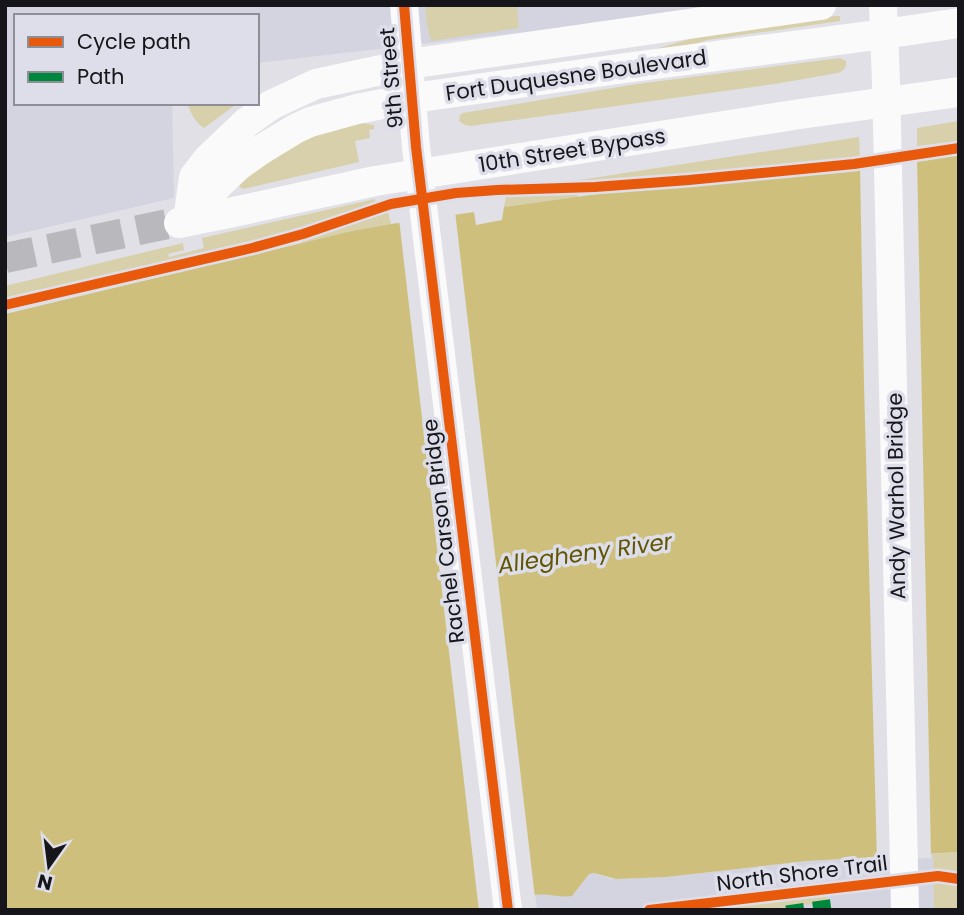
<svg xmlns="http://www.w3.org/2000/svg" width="964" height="915" viewBox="0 0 964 915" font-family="Poppins,sans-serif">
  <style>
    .built { fill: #d3d4e0 }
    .green { fill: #d7d0ab }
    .water { fill: #cec07c }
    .pier { fill: #e0e0e6 }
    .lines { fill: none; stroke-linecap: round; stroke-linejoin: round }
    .primary-tunnel { stroke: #b8b8bd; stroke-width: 30; stroke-dasharray: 30 15; stroke-linecap: butt }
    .secondary { stroke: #fafafb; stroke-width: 28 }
    .primary { stroke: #fafafb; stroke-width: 30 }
    .quiet { stroke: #00873e; stroke-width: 9; stroke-dasharray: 18 9; stroke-linecap: butt }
    .cycleway-casing { stroke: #dddee9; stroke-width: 15 }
    .cycleway { stroke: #e8590c; stroke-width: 10 }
    .labels { text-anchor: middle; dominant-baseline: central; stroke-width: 7; stroke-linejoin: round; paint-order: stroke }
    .street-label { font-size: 21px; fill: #16161a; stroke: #dddee9 }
    .water-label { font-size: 23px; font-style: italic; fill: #635603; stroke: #dddee9 }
  </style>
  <rect width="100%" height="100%" fill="#e0e0e6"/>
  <g class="built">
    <path d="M5,5h755l-503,58v-47h-241v87h156l2,95 -169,39z"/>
    <path d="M933,854l1,56h-397l-2,-16 37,2 17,-22 5,-1 18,6 54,-2 141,-16z"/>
  </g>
  <g class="green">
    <path d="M425,5h92l2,23 -88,13 -4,-16z"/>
    <path d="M835,16h5v5l-133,19 -30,10 -31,2 60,-18z"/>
    <path d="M840,58l6,3c1,7 -2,9 -8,12l-63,11 -304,42 -6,-1 -6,-4 1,-6 3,-2 174,-29z"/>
    <path d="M194,103h44l-34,25c-8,-5 -13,-14 -16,-23z"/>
    <path d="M959,121v20l-42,5v-18z"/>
    <path d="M361,123l13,2v4l-5,1 1,8 -15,3 4,21 -116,27 -3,-2 -1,-2 12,-12 51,-34z"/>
    <path d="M859,137l1,19 -24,4 -221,21 -55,3v-1z"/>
    <path d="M577,191l1,6 -74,10 2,-11z"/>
    <path d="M375,199v5l-98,31 -272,65v-14l178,-43 1,7 -16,4 1,3 35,-9 -2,-10z"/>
    <path d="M388,212l3,12 -90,19 -1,-3z"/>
    <path d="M959,852v58h-25l-1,-56z"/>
    <path d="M825,895l3,7 -68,8h-37l-1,-3z"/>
  </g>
  <path class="water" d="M959,153v699l-152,9 -141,16 -50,2 -22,-6 -5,1 -17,22c-11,2 -25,-3 -38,-1 -20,2 -40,10 -60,15h-469v-596l343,-82 43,-8 83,-12 2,13 26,-5 2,-13 137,-19 197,-15 90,-13z"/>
  <g class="pier">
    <path d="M917,158l14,700 -54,2 -13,-476 -4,-218z"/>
    <path d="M455,211l80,687 -47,12h-9l-2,-16 -78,-675z"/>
  </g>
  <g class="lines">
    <path class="primary-tunnel" d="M5,258l163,-34"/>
    <g class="secondary">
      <path d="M404,5l12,142 92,763"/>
      <path d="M883,5l3,77 19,828"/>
    </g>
    <g class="primary">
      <path d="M188,221l29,-35 21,-20 21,-15 36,-22 15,-7 47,-13 56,-11 212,-30 259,-34 75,-11"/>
      <path d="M188,221l6,-44 14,-18 39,-37 24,-17 45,-21 93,-20 412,-59"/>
      <path d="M179,223l50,-10 146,-32 425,-67 159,-22"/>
    </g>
    <path class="quiet" d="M786,910l50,-7"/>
    <g class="cycleway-casing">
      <g id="cycleway">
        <path d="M404,5l12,142 92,763"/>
        <path d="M5,305l247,-57 51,-14 88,-30 65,-11 41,-3 98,-3 94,-7 165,-16 105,-16"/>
        <path d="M649,910l289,-34 21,3"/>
      </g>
    </g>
    <use href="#cycleway" class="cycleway"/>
  </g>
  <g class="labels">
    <g class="street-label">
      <text transform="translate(576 75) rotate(-8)">Fort Duquesne Boulevard</text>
      <text transform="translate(391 78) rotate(-95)">9th Street</text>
      <text transform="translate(572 150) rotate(-9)">10th Street Bypass</text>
      <text transform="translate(896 496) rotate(-91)">Andy Warhol Bridge</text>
      <text transform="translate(443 531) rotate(-97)">Rachel Carson Bridge</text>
      <text transform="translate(802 873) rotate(-7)">North Shore Trail</text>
    </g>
    <g class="water-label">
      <text transform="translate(585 553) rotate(-8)">Allegheny River</text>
    </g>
  </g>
  <rect width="964" height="915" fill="none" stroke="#16161a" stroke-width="14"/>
  <rect x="14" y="14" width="245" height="91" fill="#dddee9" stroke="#8d8e96" stroke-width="2"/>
  <rect x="28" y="37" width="35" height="10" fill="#e8590c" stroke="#8d8e96" stroke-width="2"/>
  <text x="77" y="49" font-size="21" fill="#16161a">Cycle path</text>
  <rect x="28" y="72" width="35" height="10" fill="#00873e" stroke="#8d8e96" stroke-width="2"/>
  <text x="77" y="84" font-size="21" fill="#16161a">Path</text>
  <g transform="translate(49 866) rotate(194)" stroke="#dddee9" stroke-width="5" paint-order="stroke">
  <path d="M0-5L12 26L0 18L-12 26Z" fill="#16161a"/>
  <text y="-10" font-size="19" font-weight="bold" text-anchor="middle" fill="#16161a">N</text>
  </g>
</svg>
